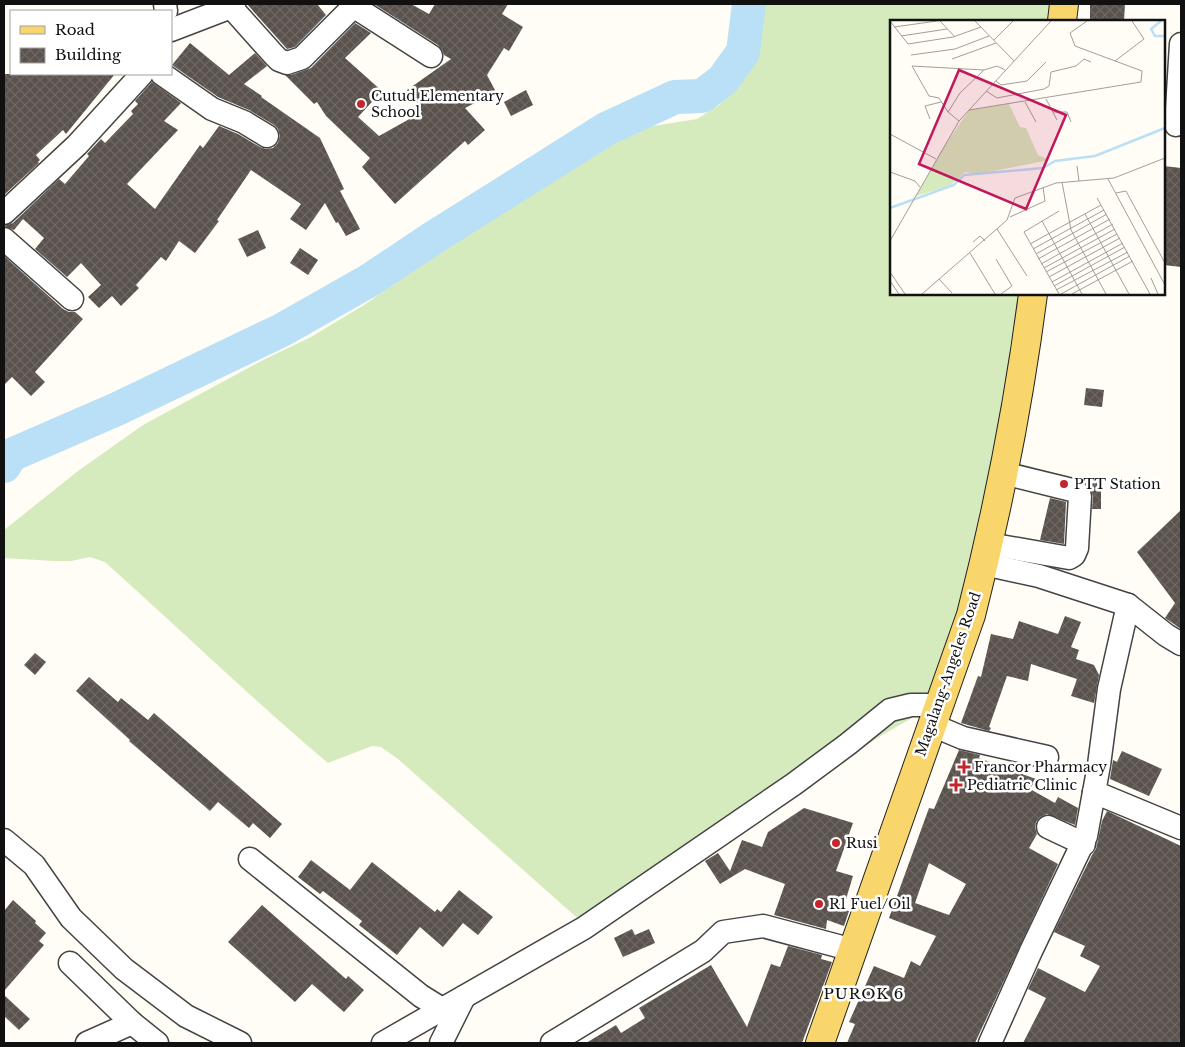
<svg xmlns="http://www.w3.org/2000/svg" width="1185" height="1047" viewBox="0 0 1185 1047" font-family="'Libre Baskerville',serif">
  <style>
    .grass { fill: #d5ebbd }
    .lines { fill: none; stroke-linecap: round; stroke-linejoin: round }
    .river { stroke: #b9e0f7; stroke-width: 34 }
    .building { fill: url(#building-cross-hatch); fill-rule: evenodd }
    .minor-casing { stroke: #444; stroke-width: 25 }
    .major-casing { stroke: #222; stroke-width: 30 }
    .minor { stroke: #fff; stroke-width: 22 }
    .major { stroke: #f9d66b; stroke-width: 28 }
    .poi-dot { fill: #c4262e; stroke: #fff; stroke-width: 2 }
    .labels { text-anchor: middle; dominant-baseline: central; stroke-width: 5; stroke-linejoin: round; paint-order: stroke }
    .poi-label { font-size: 14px; fill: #111; stroke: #fff; text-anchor: start }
    .street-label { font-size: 14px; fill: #111; stroke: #fff }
    .neighbourhood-label { font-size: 15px; letter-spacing: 1px; fill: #111; stroke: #fff }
    .inset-river { fill: none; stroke: #b9e0f7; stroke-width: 2.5 }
    .inset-road { fill: none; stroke: #a09f9a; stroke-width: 1 }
    .view { fill: #c2185b; fill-opacity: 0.15; stroke: #c2185b; stroke-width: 2.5 }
    .inset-edge { fill: none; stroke: #111; stroke-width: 2.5 }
  </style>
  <defs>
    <pattern id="building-cross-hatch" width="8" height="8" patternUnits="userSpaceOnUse" patternTransform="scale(1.25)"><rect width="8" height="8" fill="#5a524d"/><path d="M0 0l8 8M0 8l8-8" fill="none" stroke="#6d6662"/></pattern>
  </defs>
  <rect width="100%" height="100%" fill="#fffdf5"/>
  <path class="grass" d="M764,4h293l-2,17h-164v273h135l-24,166 -67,245 -51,29 -300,190 -186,-165 -17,-12 -9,-1 -44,17c-76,-64 -148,-134 -223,-201l-15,-5 -19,4h-17l-50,-3v-28l74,-59 65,-46 122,-66 46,-22 53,-32 230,-159 34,-16 69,-11 22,-14 21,-19 16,-36z"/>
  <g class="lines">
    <path class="river" d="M4,466l7,-11 106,-46 165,-79 88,-50 63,-42 173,-109 69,-32 27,-1 21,-16 20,-28 6,-48"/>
  </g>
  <g class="building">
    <path d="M247,4h70l9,11 -31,32 -8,2z"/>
    <path d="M374,4h37l18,10 6,-10h73l-6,10 21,13 -14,24 -5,-3 -17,27 9,17 -31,16 20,22 -17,15 -3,-4 -70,63 -33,-37 8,-9 -44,-42 -9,-14 -3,2 -29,-29h6l20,-7 44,-45 16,10 -26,25 37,33 -24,26 21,19 43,-24 -15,-22 44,-31 -7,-4 -2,-5 -4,-5z"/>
    <path d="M1090,4h35l-1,17h-34z"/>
    <path d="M190,43l39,32 26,-22 12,13 -23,18 18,12 -1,1 59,41 24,51 -4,2 20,38 -14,7 -8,-14 -2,1 -11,-20 -19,27 -16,-11 11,-15 -50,-34 -34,50 2,1 -24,32 -16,-12 -13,20 -5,-4 -25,28 3,3 -18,18 -9,-10 -13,12 -11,-11 13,-12 -20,-22 -14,14 -32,-28 9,-11 -21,-19 -9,11 -10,-4 9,-3 46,-44 6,5 24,-28 -2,-2 14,-15 4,4 28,-29 -2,-3 7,-7 -3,-3 17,-19 29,21 -17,18 14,9 -51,54 28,25 45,-64 3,3 16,-22 19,8 22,13 6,2 7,-1 5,-5 2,-7 -2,-7 -4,-4 -25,-15 -31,-13 -46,-32z"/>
    <path d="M4,74h111l-49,60 -3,-4 -27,25 4,5 -2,2 1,1 -35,32z"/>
    <path d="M526,90l7,15 -22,11 -7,-14z"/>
    <path d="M1164,166l17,2v99l-17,-2z"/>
    <path d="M258,230l8,18 -19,9 -9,-18z"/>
    <path d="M300,248l18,12 -10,15 -18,-12z"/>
    <path d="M4,256l59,53 6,3h6l8,7 -48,53 10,10 -14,14 -19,-19 -8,8z"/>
    <path d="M1086,388l18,2 -2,17 -18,-2z"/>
    <path d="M1084,478l17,1v30h-9l1,-13 -3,-8 -6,-7z"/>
    <path d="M1050,498l16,4 -2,42 -24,-4z"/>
    <path d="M1181,510v119l-16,-11 10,-15 -38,-51z"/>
    <path d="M1065,616l16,6 -10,25 8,3 -3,9 18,6 5,10 -5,28 -23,-7 6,-17 -46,-15 -3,17 -21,-5 -18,51 2,1 -2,3 -28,-8 17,-47 3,1 10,-43 22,5 6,-18 39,13z"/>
    <path d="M35,653l11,9 -11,13 -11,-10z"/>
    <path d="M89,677l29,25 3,-4 27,22 6,-7 128,111 -12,14 -17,-15 -4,5 -31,-26 -8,9 -81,-70 1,-1 -54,-49z"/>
    <path d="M959,750l21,5 -1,3 57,21 -6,10 25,14 3,-6 20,11 -3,17 -28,-11 -7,3 -4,5 -1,6 2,6 -8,14 29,16 -83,179h-128l8,-19 -6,-2 25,-56 30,12 7,-17 9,5 16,-30 -47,-18 40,-110 5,1zM929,863l37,21 -17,31 -34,-12z"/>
    <path d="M1122,751l40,18 -13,27 -39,-17 3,-19 4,2z"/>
    <path d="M804,808l49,15 -17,48 17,5 -10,33 6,2 -5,15 -17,-6 -1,9 -52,-14 11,-31 -40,-15 -25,15 -15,-23 13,-8 12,18 12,-31 20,7 6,-15z"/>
    <path d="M1107,811l74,35v197h-158l23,-45 -18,-9 10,-21 47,24 15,-26 -20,-10 5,-10 -31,-14 38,-77 4,-6 6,-28z"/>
    <path d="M311,860l39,30 22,-28 63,50 2,-3 4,3 18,-22 34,27 -15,18 -15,-12 -20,24 -23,-20 -23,28 -38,-30 3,-4 -39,-30 -3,3 -22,-17z"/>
    <path d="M13,900l23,21 -1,2 11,10 -7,8 5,4 -40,46v-80z"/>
    <path d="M262,905l84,74 2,-3 16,14 -20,22 -32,-28 -17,18 -67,-60z"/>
    <path d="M632,929l3,6 14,-6 6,14 -32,14 -9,-19z"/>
    <path d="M788,946l34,9 -1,4 11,3 -30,81h-216l30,-18 5,8 24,-15 -6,-10 72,-43 36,62 24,-63 9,3z"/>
    <path d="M4,995l26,24 -11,11 -15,-14z"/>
  </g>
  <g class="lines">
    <g class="minor-casing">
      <g id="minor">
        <path d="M165,4l1,7"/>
        <path d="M350,4l81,52"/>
        <path d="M231,7l43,48 5,5 8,3 15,-5 52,-52"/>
        <path d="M171,30l60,-23 3,-3"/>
        <path d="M162,74l50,35 32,13 23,14"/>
        <path d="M1176,125l5,-81"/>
        <path d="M4,213l73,-68 65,-71"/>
        <path d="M4,239l68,60"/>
        <path d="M989,544l80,14 5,-3 3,-7 3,-52 -4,-5 -73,-18"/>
        <path d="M984,564l55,12 89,29 38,30 15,9"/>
        <path d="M932,725l31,13 84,19"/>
        <path d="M1094,792l87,36"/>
        <path d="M1048,827l36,17"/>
        <path d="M4,840l30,25 37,53 53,51 62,47 54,27"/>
        <path d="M250,859l171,137 21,13"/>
        <path d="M70,963l62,60 25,20"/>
        <path d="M87,1043l45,-20"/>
        <path d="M383,1043l201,-115 210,-144 54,-40 42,-34 21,-5h28"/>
        <path d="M441,1043l23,-46"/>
        <path d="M552,1043l151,-92 20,-19 40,-6 90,24"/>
        <path d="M990,1043l41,-92 55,-115 13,-71 10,-76 19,-84"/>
      </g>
    </g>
    <g class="major-casing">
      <g id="major">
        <path d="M1062,21l2,-17"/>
        <path d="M820,1043l151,-428c27,-106 48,-213 62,-321"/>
      </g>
    </g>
    <use href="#minor" class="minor"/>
    <use href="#major" class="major"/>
  </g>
  <g class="poi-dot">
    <circle cx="361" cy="104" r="5"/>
    <circle cx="1064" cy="484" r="5"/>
    <path d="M961.5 759.5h5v5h5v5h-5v5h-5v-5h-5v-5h5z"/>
    <path d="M953.5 777.5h5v5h5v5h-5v5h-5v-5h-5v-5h5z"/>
    <circle cx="836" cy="843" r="5"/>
    <circle cx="819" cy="904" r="5"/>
  </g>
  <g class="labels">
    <g class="poi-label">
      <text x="371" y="96">Cutud Elementary<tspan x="371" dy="16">School</tspan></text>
      <text x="1074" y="484">PTT Station</text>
      <text x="974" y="767">Francor Pharmacy</text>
      <text x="967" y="785">Pediatric Clinic</text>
      <text x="846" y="843">Rusi</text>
      <text x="829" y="904">R1 Fuel/Oil</text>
    </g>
    <g class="street-label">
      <text transform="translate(948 674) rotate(-71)">Magalang-Angeles Road</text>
    </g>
    <g class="neighbourhood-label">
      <text x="864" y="993">PUROK 6</text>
    </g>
  </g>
  <g transform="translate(890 20)">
    <rect width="275" height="275" fill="#fffdf5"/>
    <path d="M119,84l11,23 6,1 12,27 12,5 -72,14 -13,-2 -15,14 -34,10 25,-45 28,-41z" fill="#d5ebbd"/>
    <path class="inset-river" d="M271,1l-10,8 4,7h10M0,188l64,-23 10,-10 79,-7 12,-7 40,-5 70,-28"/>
    <path class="inset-road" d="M0,1l18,23 45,-7 28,-10M50,1l15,16M85,1l39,40M4,7l43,-6M11,16l46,-7M104,20l19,-19M21,35l44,-6 34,-13M62,39l44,-16M225,41l29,-22 -12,-18M106,61l5,4 26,-4 19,-19M96,71l11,7 47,-9 5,-3 2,-14 25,-6 8,-7 7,3M156,79l11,21M135,82l11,20M79,90l172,-28 1,-11 -67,-25 -5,-13 17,-12M58,92l12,-19 24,-23M163,92h14l4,10M40,99l-5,-13 16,-4M69,101l-11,-9 -9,-14 -10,-2 -17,-30 72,4 13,-4 8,4M0,114l46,25M187,146l2,15M0,152l25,9 5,6M218,159l57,106M172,162l9,48 35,64M226,173l10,-2 39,72M207,178l53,96M195,194l44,80M120,197l35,-16 -2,-14M152,201l40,73M107,209l30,47M0,221l69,-120 92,-100M83,222l7,-6 5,5M140,224l71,-39M143,229l71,-39M80,233l25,41M146,234l71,-40M106,239l16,27 -11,8M148,239l72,-40M151,244l72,-40M154,248l71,-39M0,252l15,22M156,252l71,-38M159,257l71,-39M261,258l7,16M49,259l13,14M0,261l9,13M162,262l71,-39M164,266l71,-39M166,270l72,-38M32,274l85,-74 8,-22 41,-15 58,-5 51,-20M169,274l-35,-62 35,-21M171,274l69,-38M182,274l61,-33"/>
    <path class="view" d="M69,50l107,45 -40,94 -107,-45z"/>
    <rect width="275" height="275" class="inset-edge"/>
  </g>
  <rect width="1185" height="1047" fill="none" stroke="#111111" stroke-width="10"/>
  <rect x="10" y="10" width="162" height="65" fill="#ffffff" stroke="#a0a0a0"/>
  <rect x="20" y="26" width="25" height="8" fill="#f9d66b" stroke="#a0a0a0"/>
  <text x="55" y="35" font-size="15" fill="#111111">Road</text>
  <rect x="20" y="48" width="25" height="15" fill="url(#building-cross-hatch)" stroke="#a0a0a0"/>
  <text x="55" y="60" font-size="15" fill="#111111">Building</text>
</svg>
